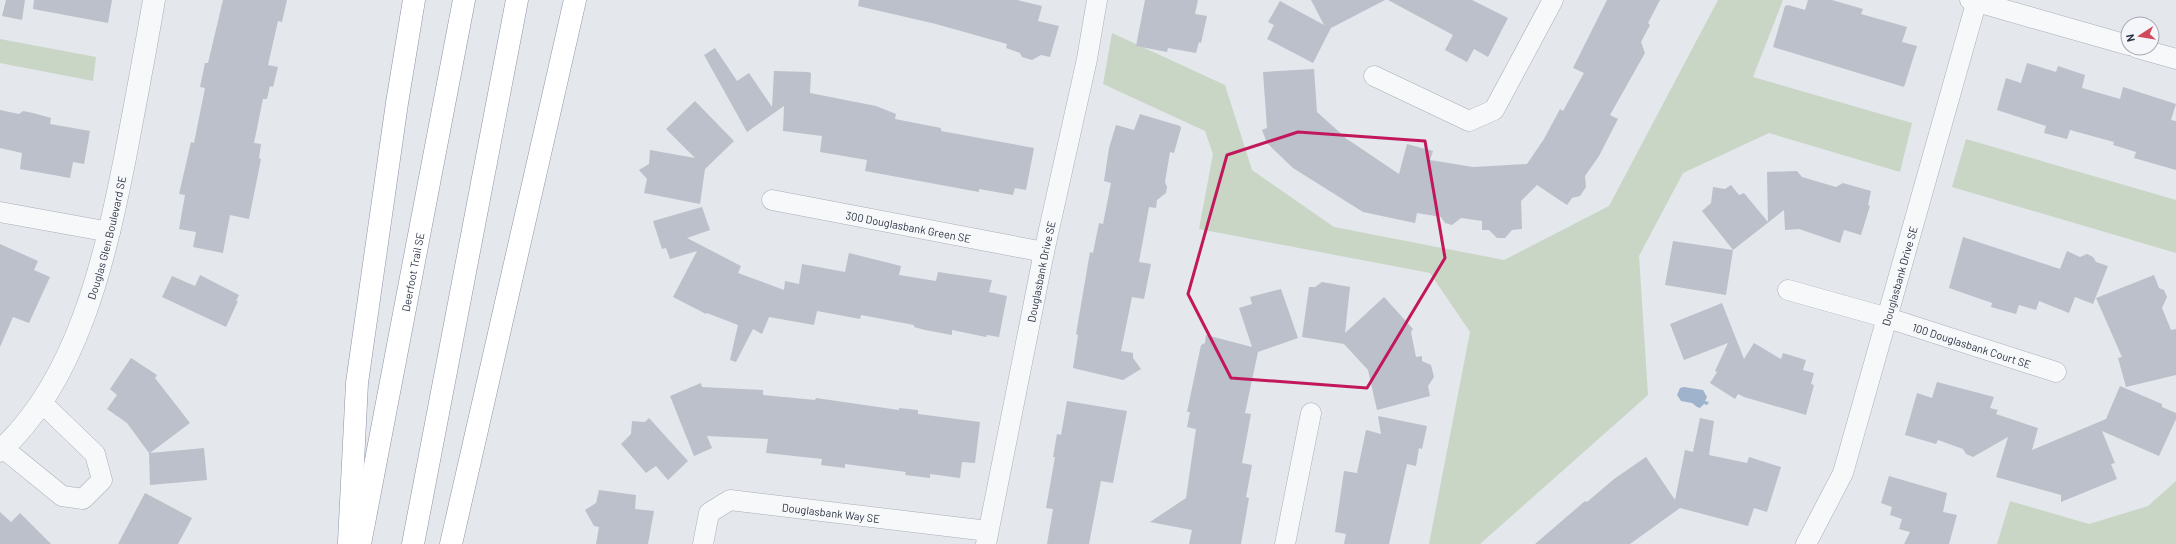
<svg xmlns="http://www.w3.org/2000/svg" width="2176" height="544" viewBox="0 0 2176 544" font-family="Barlow,sans-serif">
  <style>
    .green { fill: #c9d6c5 }
    .water { fill: #9fb4cc }
    .building { fill: #bbc0ca }
    .lines { fill: none; stroke-linecap: round; stroke-linejoin: round }
    .minor-casing { stroke: #a9aeb7; stroke-width: 21 }
    .tertiary-casing { stroke: #a9aeb7; stroke-width: 23 }
    .motorway-casing { stroke: #8b94a3; stroke-width: 23 }
    .minor { stroke: #f7f8fa; stroke-width: 20 }
    .tertiary { stroke: #f7f8fa; stroke-width: 22 }
    .motorway { stroke: #fff; stroke-width: 22 }
    .marked { fill: none; stroke: #c2185b; stroke-width: 3; stroke-linejoin: round }
    .labels { text-anchor: middle; dominant-baseline: central; stroke-width: 3; stroke-linejoin: round; paint-order: stroke }
    .street-label { font-size: 11px; fill: #2b3445; stroke: #f4f6f9 }
  </style>
  <rect width="100%" height="100%" fill="#e4e7ec"/>
  <g class="green">
    <path d="M1718,0h65l-30,77 159,46 -12,49 -131,-39 -86,40 -44,83 9,139 -168,149h-51l41,-212 -40,-59 -231,-44 14,-75 -8,-23 -102,-47 9,-51 113,52 27,85 82,57 170,33 105,-54z"/>
    <path d="M0,39l96,18 -3,24 -93,-18z"/>
    <path d="M1966,139l210,61v53l-224,-66z"/>
    <path d="M2176,481v63h-179l13,-43 79,23 59,-18z"/>
  </g>
  <path class="water" d="M1684,387l19,3 4,7 -2,4 4,1 -2,3 -3,-1 -4,4 -3,-1 -5,-4 -11,-2 -4,-6 3,-7z"/>
  <g class="building">
    <path d="M6,0h19l-3,20 -20,-4z"/>
    <path d="M34,0h78l-4,23 -75,-14z"/>
    <path d="M223,0h64l-5,22 -4,-1 -10,44 10,2 -5,20 -3,-1 -3,13h-4l-9,44 7,1 -2,14 2,1 -12,60 -19,-4 -7,38 -30,-6 3,-15 -17,-3 6,-34 -6,-1 12,-52 3,1 11,-55 -5,-1 5,-24h3z"/>
    <path d="M859,0h158l25,6 -4,15 21,5 -9,31 -9,-2 -9,5 -10,-3 -2,-4 -14,-5 1,-4 -71,-20 -78,-18z"/>
    <path d="M1145,0h53l-3,14 12,2 -6,27 -2,-1 -3,11 -28,-5 -1,4 -31,-6z"/>
    <path d="M1311,0h74l-54,28 -18,35 -46,-24 7,-14 -6,-3 12,-21 44,24z"/>
    <path d="M1388,0h84l36,18 -20,39 -14,-8 -7,13 -22,-12 8,-15z"/>
    <path d="M1607,0h53l-12,23 2,2 -9,17 4,11 -35,62 8,4 -19,37 -14,20 1,11 -6,9 -8,2 -5,7 -30,-20 -16,16 1,28 -10,1 -7,8h-8l-8,-8h-7v-9l-21,-3 -9,7 -7,-2 -4,-6 -24,-4 -2,10 -52,-11 -70,-44 -26,-25 -5,-13 5,-2 -4,-56 51,-3 3,43 30,27 52,35 8,-30 26,7 -3,9 43,7 54,-3 17,-25 16,-30 3,2 21,-38 -11,-5z"/>
    <path d="M1808,0h24l31,9 -2,5 46,13 -5,15 15,4 -13,41 -131,-40 12,-41 3,-1 17,5z"/>
    <path d="M715,48l22,33 12,-8 23,34 2,-36 34,1 3,1 -1,20 66,13 20,8 -1,5 46,9v3l93,17 -8,42 -11,-2 -2,7 -34,-6v3l-114,-21 2,-11 -47,-8 2,-16 -39,-5 1,-25 -37,26 -43,-77z"/>
    <path d="M2027,63l29,9 2,-6 27,9 -3,13 38,11 3,-12 53,17 -5,16 5,1v49l-42,-12 2,-6 -23,-7 1,-3 -44,-12 -3,9 -23,-6 2,-7 -49,-16 9,-32 15,5z"/>
    <path d="M695,101l39,40 -29,28 -5,35 -56,-11 3,-14 -8,-9 10,-6 1,-14 45,8 -29,-29z"/>
    <path d="M0,110l19,4 4,-3 10,2 18,5 -1,6 40,7 -6,33 -11,-2 -3,16 -50,-9 2,-16 -22,-5z"/>
    <path d="M1140,114l40,12 1,2 -7,25 -4,-1 -5,30 2,5 -1,6 -9,7 -1,8 -7,-1 -10,55 12,2 -7,35 -12,-2 -11,54 12,2v5l8,11 -18,11 -50,-12 5,-33 -2,-1 14,-82 3,1 6,-30 4,1 8,-41 -7,-2 5,-33 7,-23 18,5z"/>
    <path d="M1797,171l5,6 34,10 7,-4 28,8 -3,14 2,1 -9,29 -17,-5 -4,13 -41,-14 -14,1 -1,-20 -51,40 -7,45 -61,-10 8,-44 60,9 -31,-39 9,-8 2,-16 12,2 6,-4 8,10 5,-2 24,29 -1,-50z"/>
    <path d="M702,207l8,23 -23,8 54,28 -3,7 46,17 1,-9 14,3 3,-20 43,8 4,-19 52,13 -2,9 37,6 2,-9 54,8 -3,12 18,4 -8,41 -12,-2 -1,2 -34,-7v5l-27,-5 -11,-3v-2l-53,-10 -1,4 -43,-8 -3,14 -45,-8 -7,17 -9,-5 -17,33 -6,-2 8,-35 -31,-12 -1,1 -33,-17 24,-46 -27,8 -4,-11 -4,1 -9,-28z"/>
    <path d="M1963,237l97,32 7,-18 13,6 7,-3 6,3 3,5 12,4 -15,38 -18,-7 -6,16 -30,-12 -3,9 -17,-5 -3,9 -25,-7 1,-4 -43,-15z"/>
    <path d="M0,244l38,17 -4,9 16,7 -21,46 -16,-6 -13,30z"/>
    <path d="M200,275l39,20 -3,6h2l-12,26 -64,-30 10,-21 23,10z"/>
    <path d="M2154,275l5,13 5,2 3,7 -5,11 9,22 5,-1v46l-50,12 -8,-29 4,-1 -26,-59z"/>
    <path d="M1322,282l28,5 -5,46 39,-36 29,32 -2,3 5,25 6,-1v5l9,4 3,12 -6,9 2,10 -53,14 -9,-40 -24,-26 -42,-7 7,-50h6z"/>
    <path d="M1281,289l17,49 -40,14 -13,61 6,1 -9,49 10,2 -6,32 3,1 -8,46h-52l3,-14 -42,-8 36,-24 10,-69 -9,-2 3,-15h-3l14,-67 4,-2 1,-8 46,12 -13,-39 13,-4 -2,-7z"/>
    <path d="M1722,303l22,56 10,-16 27,16 2,-6 23,7 -3,10 11,3 -3,11 3,1 -8,30 -62,-18 -6,-3 -3,5 -25,-16 7,-11 -2,-1 13,-28 -44,17 -14,-36z"/>
    <path d="M131,358l26,17 -2,3 35,45 -40,30 54,-5 3,32 -57,5 -1,-32 -22,-30 -20,-14 10,-14 -7,-6z"/>
    <path d="M1937,382l57,15 -4,11 8,2 -2,4 42,14 -6,22 74,-31 14,-33 42,18v3l14,6v6l-17,37 -57,-25 13,32 -4,1 6,15 -56,23v-7l-65,-18 12,-40 -35,20 -7,-3 -3,-5 -25,-9 -2,4 -31,-9 12,-42 15,5z"/>
    <path d="M701,383l1,4 61,3v5l52,5 1,-2 83,12v-2l19,2v4l62,8 -5,41 -13,-1 -2,16 -30,-4v4l-25,-3 1,-3 -61,-8v4l-24,-3 1,-6 -56,-6 2,-14 -61,-3 5,12 -18,8 -24,-60z"/>
    <path d="M1067,401l60,10 -14,72 -12,-2 -12,63h-42l6,-35 -7,-1 9,-51h-2l4,-23 4,1z"/>
    <path d="M1378,416l49,10 -5,23 -3,-1 -3,18 -9,-2 -18,80h-45l2,-10 -11,-2 9,-61 13,2 9,-43 15,4z"/>
    <path d="M649,418l39,43 -20,19 -12,-14 -10,7 -25,-29 10,-10 1,-13 13,1z"/>
    <path d="M1700,418l14,3 -5,34 38,8 2,-6 32,10 -14,45 -13,-4 -6,18 -68,-18 -50,36h-95l50,-43 2,1 27,-23 32,-22 29,43 10,-50 8,2z"/>
    <path d="M1889,476l58,17 -4,19 14,3 -8,29h-45l6,-12 -11,-3 3,-10 -12,-4 2,-8 -11,-4z"/>
    <path d="M599,490l37,5 -1,14 19,2 -6,33h-52l3,-17 -5,-1 -9,-16 11,-7z"/>
    <path d="M145,493l47,25 -14,26h-60z"/>
    <path d="M0,512l11,10 9,-9 31,31h-51z"/>
  </g>
  <g class="lines">
    <g class="minor-casing">
      <g id="minor">
        <path d="M1970,0l158,45"/>
        <path d="M2137,48l39,11"/>
        <path d="M1374,76l95,45 25,-11 59,-110"/>
        <path id="s1" d="M772,200l272,52"/>
        <path d="M0,212l110,20"/>
        <path id="s2" d="M1788,290l100,28 168,54"/>
        <path d="M3,448l59,48 21,3 19,-19 -7,-26 -53,-51"/>
        <path id="s3" d="M703,544l6,-31 21,-13 258,31"/>
        <path id="s4" d="M986,544l58,-292 43,-193 10,-59"/>
        <path d="M1285,544l26,-131"/>
        <path id="s5" d="M1806,544l37,-71 134,-473"/>
      </g>
    </g>
    <g class="tertiary-casing">
      <g id="tertiary">
        <path id="s6" d="M0,451c78,-71 105,-193 125,-293 10,-53 20,-105 29,-158"/>
      </g>
    </g>
    <g class="motorway-casing">
      <g id="motorway">
        <path d="M349,542l8,-159 40,-280 17,-103"/>
        <path id="s7" d="M360,544l104,-544"/>
        <path d="M413,544l104,-544"/>
        <path d="M451,544l124,-544"/>
      </g>
    </g>
    <use href="#minor" class="minor"/>
    <use href="#tertiary" class="tertiary"/>
    <use href="#motorway" class="motorway"/>
  </g>
  <path class="marked" d="M1298,132l127,9 20,117 -78,130 -136,-10 -43,-84 39,-139z"/>
  <g class="labels">
    <g class="street-label">
      <text stroke="none"><textPath href="#s1" startOffset="139">300 Douglasbank Green SE</textPath></text>
      <text stroke="none"><textPath href="#s6" startOffset="242">Douglas Glen Boulevard SE</textPath></text>
      <text stroke="none"><textPath href="#s7" startOffset="277">Deerfoot Trail SE</textPath></text>
      <text stroke="none"><textPath href="#s4" startOffset="278">Douglasbank Drive SE</textPath></text>
      <text stroke="none"><textPath href="#s5" startOffset="285">Douglasbank Drive SE</textPath></text>
      <text stroke="none"><textPath href="#s2" startOffset="192">100 Douglasbank Court SE</textPath></text>
      <text stroke="none"><textPath href="#s3" startOffset="158">Douglasbank Way SE</textPath></text>
    </g>
  </g>
  <g transform="translate(2140 36) rotate(258)"><circle r="19" fill="#f4f6f9" stroke="#a4a8b1"/>
  <path d="M0-3L7 15L0 10L-7 15Z" fill="#d1495b"/>
  <text y="-6" font-size="11" font-weight="bold" text-anchor="middle" fill="#2b3445">N</text>
  </g>
</svg>
